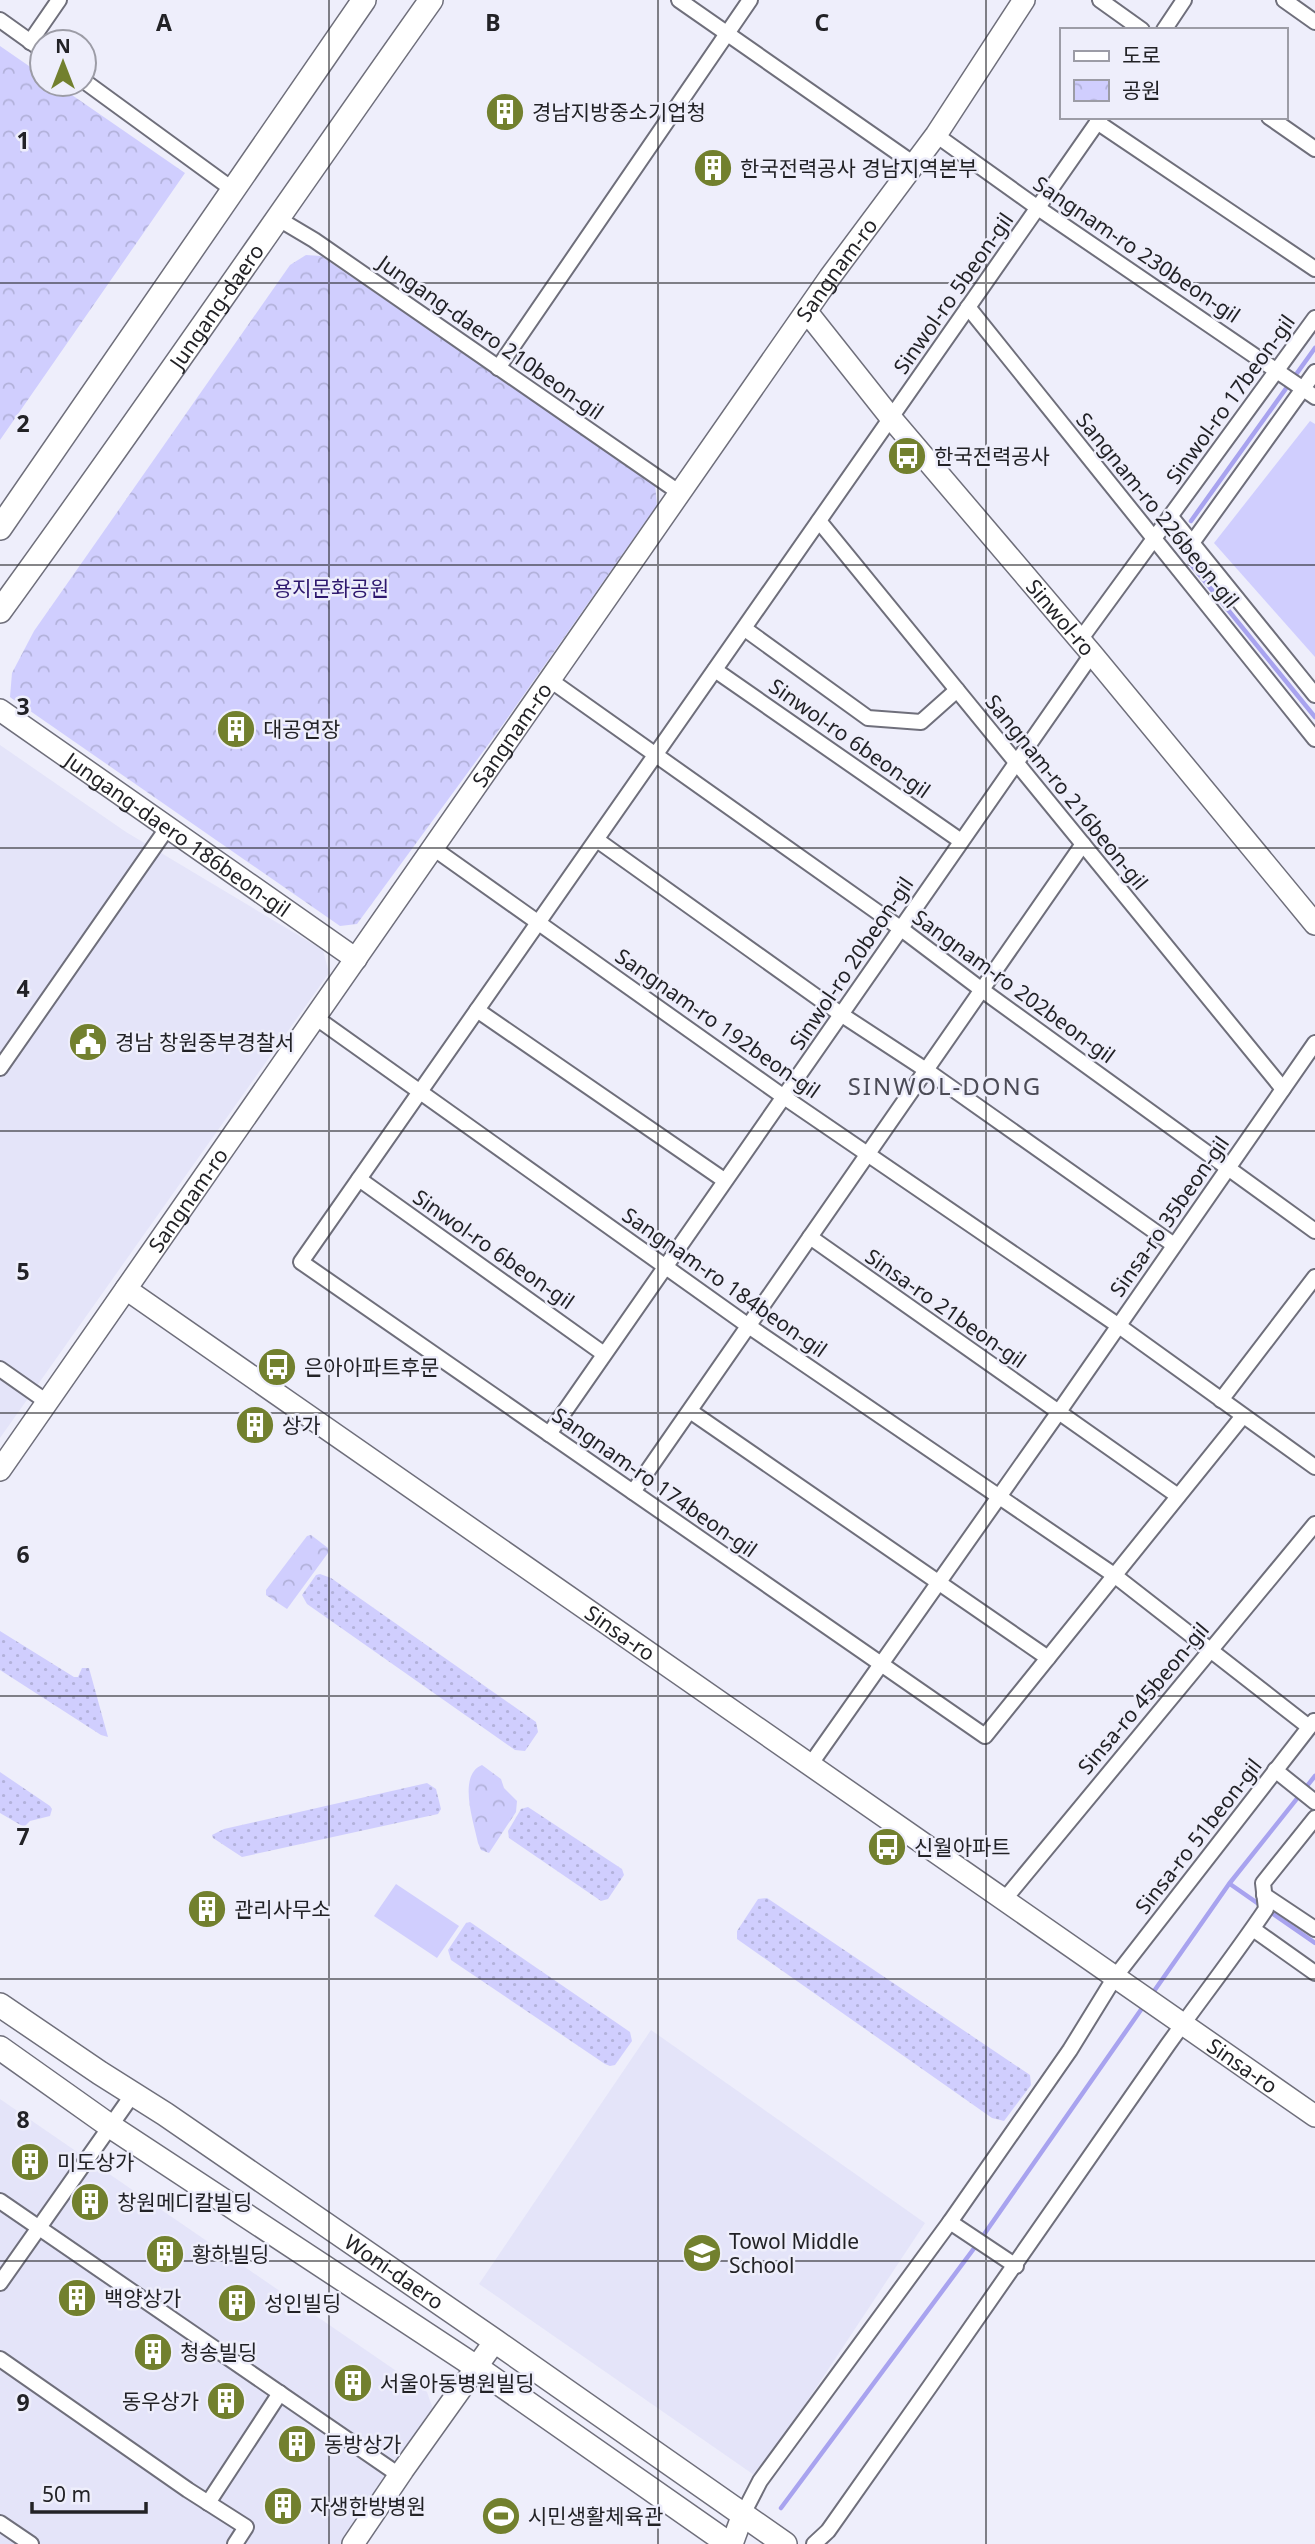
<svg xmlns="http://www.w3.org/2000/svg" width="1315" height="2544" viewBox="0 0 1315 2544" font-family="'Noto Sans','Noto Sans KR',sans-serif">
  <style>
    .built { fill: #e4e4f9 }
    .grass { fill: url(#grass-dots) }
    .park { fill: url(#park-crowns) }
    .pitch { fill: #d0cefe }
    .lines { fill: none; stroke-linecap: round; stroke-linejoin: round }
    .stream { stroke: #a8a3ef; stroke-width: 4.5 }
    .street-casing { stroke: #6f6f7b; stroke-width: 18 }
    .secondary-casing { stroke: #6f6f7b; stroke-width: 24 }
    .primary-casing { stroke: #6f6f7b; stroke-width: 26 }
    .street { stroke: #fff; stroke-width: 14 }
    .secondary { stroke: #fff; stroke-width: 21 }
    .primary { stroke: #fff; stroke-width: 23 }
    .grid { fill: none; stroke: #222226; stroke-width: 2; stroke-opacity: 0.55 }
    .labels { text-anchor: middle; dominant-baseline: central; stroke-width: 5; stroke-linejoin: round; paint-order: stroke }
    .poi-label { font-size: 21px; fill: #222226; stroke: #eeeefb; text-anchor: start }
    .street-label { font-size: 21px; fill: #222226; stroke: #eeeefb }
    .park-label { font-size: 21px; fill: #2e186e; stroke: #eeeefb }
    .quarter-label { font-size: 24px; letter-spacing: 2px; fill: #4b4b56; stroke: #eeeefb }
    .grid-label { font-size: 23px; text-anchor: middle; font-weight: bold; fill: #222226; stroke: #eeeefb; stroke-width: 5; stroke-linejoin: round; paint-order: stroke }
  </style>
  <defs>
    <pattern id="grass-dots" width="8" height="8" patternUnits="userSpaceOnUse" patternTransform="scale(1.75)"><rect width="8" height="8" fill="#d0cefe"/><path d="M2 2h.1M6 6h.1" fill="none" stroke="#b2b1da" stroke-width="1.8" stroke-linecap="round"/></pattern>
    <pattern id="park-crowns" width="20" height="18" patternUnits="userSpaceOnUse" patternTransform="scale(1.75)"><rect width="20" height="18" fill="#d0cefe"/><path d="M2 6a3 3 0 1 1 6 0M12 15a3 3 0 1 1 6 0" fill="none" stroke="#b2b1da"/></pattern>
  </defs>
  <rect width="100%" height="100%" fill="#eeeefb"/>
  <g class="built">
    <path d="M0,745l126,87 197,118 6,23 -329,465z"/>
    <path d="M651,2030l274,193 -168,254 -278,-193z"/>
    <path d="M0,2099l427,293 7,20 -88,132h-346z"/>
  </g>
  <g class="grass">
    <path d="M320,1574l11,4 205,144 2,10 -13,19 -10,-1 -208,-146 -5,-9 14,-20z"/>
    <path d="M0,1631l74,46h4l4,-9h7l19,69 -7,-2 -101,-65z"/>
    <path d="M0,1772l50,34 2,3 -2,7 -20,5 -6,6 -24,-14z"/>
    <path d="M427,1783l9,6 5,20 -3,5 -196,43 -29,-19 -1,-3 12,-6z"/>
    <path d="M528,1807l94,62 2,6 -16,24 -7,2 -92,-63 -1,-7 13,-22z"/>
    <path d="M767,1898l263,177 1,10 -27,36 -12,-3 -255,-179v-8l21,-32z"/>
    <path d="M470,1922l160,110 2,9 -17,24 -5,1 -5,-2 -154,-104 -3,-10 18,-27z"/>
  </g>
  <g class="park">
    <path d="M0,46l42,29v9h14l129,89 -185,267z"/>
    <path d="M306,255l15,1 334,228 2,21 -153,218 -147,201 -17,2 -330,-229 2,-24 22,-42 256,-366z"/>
    <path d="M311,1535l17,13v5l-41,56 -21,-14v-5l41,-54z"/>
    <path d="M482,1765l19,14 3,9 13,13 -1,11 -27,41 -8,-3 -3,-7c-4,-20 -21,-68 4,-78z"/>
  </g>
  <g class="pitch">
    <path d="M1310,421l5,3v233l-101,-114z"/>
    <path d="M396,1884l63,42 -22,32 -63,-42z"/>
  </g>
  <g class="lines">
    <g class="stream">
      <path d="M1191,521l124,-173"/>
      <path d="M1190,563l125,154"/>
      <path d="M1230,1884l85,59"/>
      <path d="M1152,1994l77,-110 86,-108"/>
      <path d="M781,2508l197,-265 167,-239"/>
    </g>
    <g class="street-casing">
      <g id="street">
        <path d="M679,0l235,164"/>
        <path d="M1100,0l42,30"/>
        <path d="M1284,0l31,22"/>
        <path d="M0,20l42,30"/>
        <path d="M1164,30l20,-30"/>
        <path d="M30,42l29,-42"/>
        <path d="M84,81l148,108"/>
        <path d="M1101,117l-800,1145 684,474 258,-320"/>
        <path d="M1269,117l46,32"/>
        <path d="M1097,122l218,147"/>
        <path d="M936,135l102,73 277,189"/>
        <path d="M277,218l37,22 366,253"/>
        <path d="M968,307l347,432"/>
        <path d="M498,368l252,-368"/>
        <path d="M1171,517l144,178"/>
        <path d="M819,521l464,568"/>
        <path d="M1192,543l123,-171"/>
        <path d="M745,629l123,89 53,4 36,-32"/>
        <path d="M1080,640l235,-322"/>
        <path d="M715,670l246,171"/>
        <path d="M550,680l350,248 82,62 333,241"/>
        <path d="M597,840l245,175 84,55 248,175"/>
        <path d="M433,848l351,249 335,229 196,141"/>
        <path d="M477,1010l247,170"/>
        <path d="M315,1017l435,310 364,248 195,152"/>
        <path d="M0,1068l168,-241"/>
        <path d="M359,1179l245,175"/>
        <path d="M810,1237l368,259"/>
        <path d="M0,1369l47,33"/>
        <path d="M1221,1400l94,-123"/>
        <path d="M690,1411l358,247"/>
        <path d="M549,1434l543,-780"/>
        <path d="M633,1492l450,-648"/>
        <path d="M810,1765l248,-352 257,-370"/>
        <path d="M1275,1770l40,32"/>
        <path d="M1264,1895l51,34"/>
        <path d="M1004,1900l311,-376"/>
        <path d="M1253,1929l62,44"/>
        <path d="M0,2201l399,274"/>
        <path d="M950,2222l66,44"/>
        <path d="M0,2283l133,-189"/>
        <path d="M0,2359l188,131 58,37 -11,17"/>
        <path d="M208,2503l72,-110"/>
        <path d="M743,2514l17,-33 190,-259 120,-172 45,-73 199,-256"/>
        <path d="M0,2523l31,21"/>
        <path d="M814,2544l14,-13c114,-161 227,-323 339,-485 33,-46 68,-91 99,-137l-3,-26 52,-65"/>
      </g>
    </g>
    <g class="secondary-casing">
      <g id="secondary">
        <path id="s1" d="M807,312l84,106 201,236 223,270"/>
        <path id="s2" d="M0,710l356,249"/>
        <path id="s3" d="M126,1289l1189,827"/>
        <path id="s4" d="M0,1470l830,-1193 106,-142 88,-135"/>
        <path d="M353,2544l50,-74 92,-129"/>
        <path d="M732,2544l11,-30"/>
      </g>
    </g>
    <g class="primary-casing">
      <g id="primary">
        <path d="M0,528l364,-528"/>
        <path id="s5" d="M0,611c147,-202 287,-408 431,-611"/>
        <path id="s6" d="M0,2005l100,68 65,41 330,227 290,203"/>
        <path d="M0,2048l110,78 366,241 253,177"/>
      </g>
    </g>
    <use href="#street" class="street"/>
    <use href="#secondary" class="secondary"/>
    <use href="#primary" class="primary"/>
  </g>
  <path class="grid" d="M329,0v2544M658,0v2544M986,0v2544M0,283h1315M0,565h1315M0,848h1315M0,1131h1315M0,1413h1315M0,1696h1315M0,1979h1315M0,2261h1315"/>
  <defs>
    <g id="building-disc" transform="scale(2.0125)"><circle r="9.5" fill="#72802e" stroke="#eeeefb"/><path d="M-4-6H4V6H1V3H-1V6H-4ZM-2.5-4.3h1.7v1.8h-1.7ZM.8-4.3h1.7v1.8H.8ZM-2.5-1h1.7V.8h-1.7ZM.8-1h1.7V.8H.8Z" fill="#fff"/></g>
    <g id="bus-disc" transform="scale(2.0125)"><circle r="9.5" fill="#72802e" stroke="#eeeefb"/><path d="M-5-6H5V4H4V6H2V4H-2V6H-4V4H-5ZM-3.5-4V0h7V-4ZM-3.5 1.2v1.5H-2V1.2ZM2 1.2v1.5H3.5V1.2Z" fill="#fff"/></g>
    <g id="civic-disc" transform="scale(2.0125)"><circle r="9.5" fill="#72802e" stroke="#eeeefb"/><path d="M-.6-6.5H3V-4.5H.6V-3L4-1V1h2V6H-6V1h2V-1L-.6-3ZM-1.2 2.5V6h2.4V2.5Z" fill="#fff"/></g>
    <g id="school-disc" transform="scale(2.0125)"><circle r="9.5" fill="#72802e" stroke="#eeeefb"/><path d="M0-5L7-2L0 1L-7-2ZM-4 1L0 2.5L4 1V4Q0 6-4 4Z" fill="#fff"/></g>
    <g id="stadium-disc" transform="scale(2.0125)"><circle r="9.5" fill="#72802e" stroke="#eeeefb"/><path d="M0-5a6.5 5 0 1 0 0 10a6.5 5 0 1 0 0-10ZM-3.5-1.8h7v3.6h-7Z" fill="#fff"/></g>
  </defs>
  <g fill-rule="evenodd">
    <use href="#building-disc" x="505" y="112"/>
    <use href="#building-disc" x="713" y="168"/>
    <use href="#bus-disc" x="907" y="456"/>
    <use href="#building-disc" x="236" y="729"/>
    <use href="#civic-disc" x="88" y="1042"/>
    <use href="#bus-disc" x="277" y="1367"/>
    <use href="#building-disc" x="255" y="1425"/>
    <use href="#bus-disc" x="887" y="1847"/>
    <use href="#building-disc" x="207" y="1909"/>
    <use href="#building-disc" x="30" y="2162"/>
    <use href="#building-disc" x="90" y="2202"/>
    <use href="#school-disc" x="702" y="2253"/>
    <use href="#building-disc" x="165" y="2254"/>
    <use href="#building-disc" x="77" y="2298"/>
    <use href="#building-disc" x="237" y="2303"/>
    <use href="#building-disc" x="153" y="2352"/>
    <use href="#building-disc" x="353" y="2383"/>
    <use href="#building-disc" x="226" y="2401"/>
    <use href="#building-disc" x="297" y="2444"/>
    <use href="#building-disc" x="283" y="2506"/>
    <use href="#stadium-disc" x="501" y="2516"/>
  </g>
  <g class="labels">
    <g class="poi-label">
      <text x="532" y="112">경남지방중소기업청</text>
      <text x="740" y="168">한국전력공사 경남지역본부</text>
      <text x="934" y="456">한국전력공사</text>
      <text x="263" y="729">대공연장</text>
      <text x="115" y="1042">경남 창원중부경찰서</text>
      <text x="304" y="1367">은아아파트후문</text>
      <text x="282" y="1425">상가</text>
      <text x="914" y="1847">신월아파트</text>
      <text x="234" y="1909">관리사무소</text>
      <text x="57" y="2162">미도상가</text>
      <text x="117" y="2202">창원메디칼빌딩</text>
      <text x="729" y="2241">Towol Middle<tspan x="729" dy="24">School</tspan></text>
      <text x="192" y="2254">황하빌딩</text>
      <text x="104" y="2298">백양상가</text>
      <text x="264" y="2303">성인빌딩</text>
      <text x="180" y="2352">청송빌딩</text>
      <text x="380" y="2383">서울아동병원빌딩</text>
      <text x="199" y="2401" text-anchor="end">동우상가</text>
      <text x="324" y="2444">동방상가</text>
      <text x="310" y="2506">자생한방병원</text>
      <text x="528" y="2516">시민생활체육관</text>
    </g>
    <g class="street-label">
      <text transform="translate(1137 249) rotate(34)">Sangnam-ro 230beon-gil</text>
      <text stroke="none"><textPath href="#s4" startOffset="1463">Sangnam-ro</textPath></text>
      <text transform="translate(953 293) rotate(-55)">Sinwol-ro 5beon-gil</text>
      <text stroke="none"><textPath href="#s5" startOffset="374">Jungang-daero</textPath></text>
      <text transform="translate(491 337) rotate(35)">Jungang-daero 210beon-gil</text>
      <text transform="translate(1230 399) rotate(-54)">Sinwol-ro 17beon-gil</text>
      <text transform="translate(1158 510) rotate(51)">Sangnam-ro 226beon-gil</text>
      <text stroke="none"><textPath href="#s1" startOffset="397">Sinwol-ro</textPath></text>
      <text stroke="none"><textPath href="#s4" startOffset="896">Sangnam-ro</textPath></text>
      <text transform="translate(850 738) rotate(35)">Sinwol-ro 6beon-gil</text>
      <text transform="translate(1067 792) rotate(51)">Sangnam-ro 216beon-gil</text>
      <text stroke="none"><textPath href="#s2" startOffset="217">Jungang-daero 186beon-gil</textPath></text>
      <text transform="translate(851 963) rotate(-56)">Sinwol-ro 20beon-gil</text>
      <text transform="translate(1014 986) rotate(36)">Sangnam-ro 202beon-gil</text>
      <text transform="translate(718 1023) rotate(35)">Sangnam-ro 192beon-gil</text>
      <text stroke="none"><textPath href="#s4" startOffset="329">Sangnam-ro</textPath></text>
      <text transform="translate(1169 1216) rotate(-55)">Sinsa-ro 35beon-gil</text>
      <text transform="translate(494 1249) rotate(35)">Sinwol-ro 6beon-gil</text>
      <text transform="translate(725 1282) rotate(35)">Sangnam-ro 184beon-gil</text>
      <text transform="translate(946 1308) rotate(35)">Sinsa-ro 21beon-gil</text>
      <text transform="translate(655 1482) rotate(35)">Sangnam-ro 174beon-gil</text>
      <text stroke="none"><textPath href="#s3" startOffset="602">Sinsa-ro</textPath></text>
      <text transform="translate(1143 1698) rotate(-50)">Sinsa-ro 45beon-gil</text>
      <text transform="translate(1198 1836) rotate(-52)">Sinsa-ro 51beon-gil</text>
      <text stroke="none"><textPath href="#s3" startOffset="1360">Sinsa-ro</textPath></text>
      <text stroke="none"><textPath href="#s6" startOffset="476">Woni-daero</textPath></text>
    </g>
    <g class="park-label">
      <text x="331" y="588">용지문화공원</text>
    </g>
    <g class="quarter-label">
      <text x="945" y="1085">SINWOL-DONG</text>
    </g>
  </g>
  <g class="grid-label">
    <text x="164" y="31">A</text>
    <text x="493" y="31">B</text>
    <text x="822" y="31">C</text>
    <text x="23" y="149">1</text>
    <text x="23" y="432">2</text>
    <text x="23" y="715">3</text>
    <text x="23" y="997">4</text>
    <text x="23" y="1280">5</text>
    <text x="23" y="1563">6</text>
    <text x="23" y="1845">7</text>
    <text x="23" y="2128">8</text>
    <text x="23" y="2411">9</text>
  </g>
  <rect x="1060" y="28" width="228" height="91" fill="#eeeefb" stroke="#9c9ca6" stroke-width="2"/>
  <rect x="1074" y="51" width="35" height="10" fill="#ffffff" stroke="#9c9ca6" stroke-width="2"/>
  <text x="1122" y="63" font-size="21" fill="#222226">도로</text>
  <rect x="1074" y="80" width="35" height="21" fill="url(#park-crowns)" stroke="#9c9ca6" stroke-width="2"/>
  <text x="1122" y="98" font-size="21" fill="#222226">공원</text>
  <g transform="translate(63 63)"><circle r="33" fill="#eeeefb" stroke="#9c9ca6" stroke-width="2"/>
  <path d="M0-5L12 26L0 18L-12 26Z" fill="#72802e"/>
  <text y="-10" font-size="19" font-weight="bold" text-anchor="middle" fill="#222226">N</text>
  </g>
  <path d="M32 2502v10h114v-10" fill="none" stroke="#222226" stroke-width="3.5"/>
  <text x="42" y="2502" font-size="21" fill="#222226" stroke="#eeeefb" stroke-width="5" paint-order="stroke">50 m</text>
</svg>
